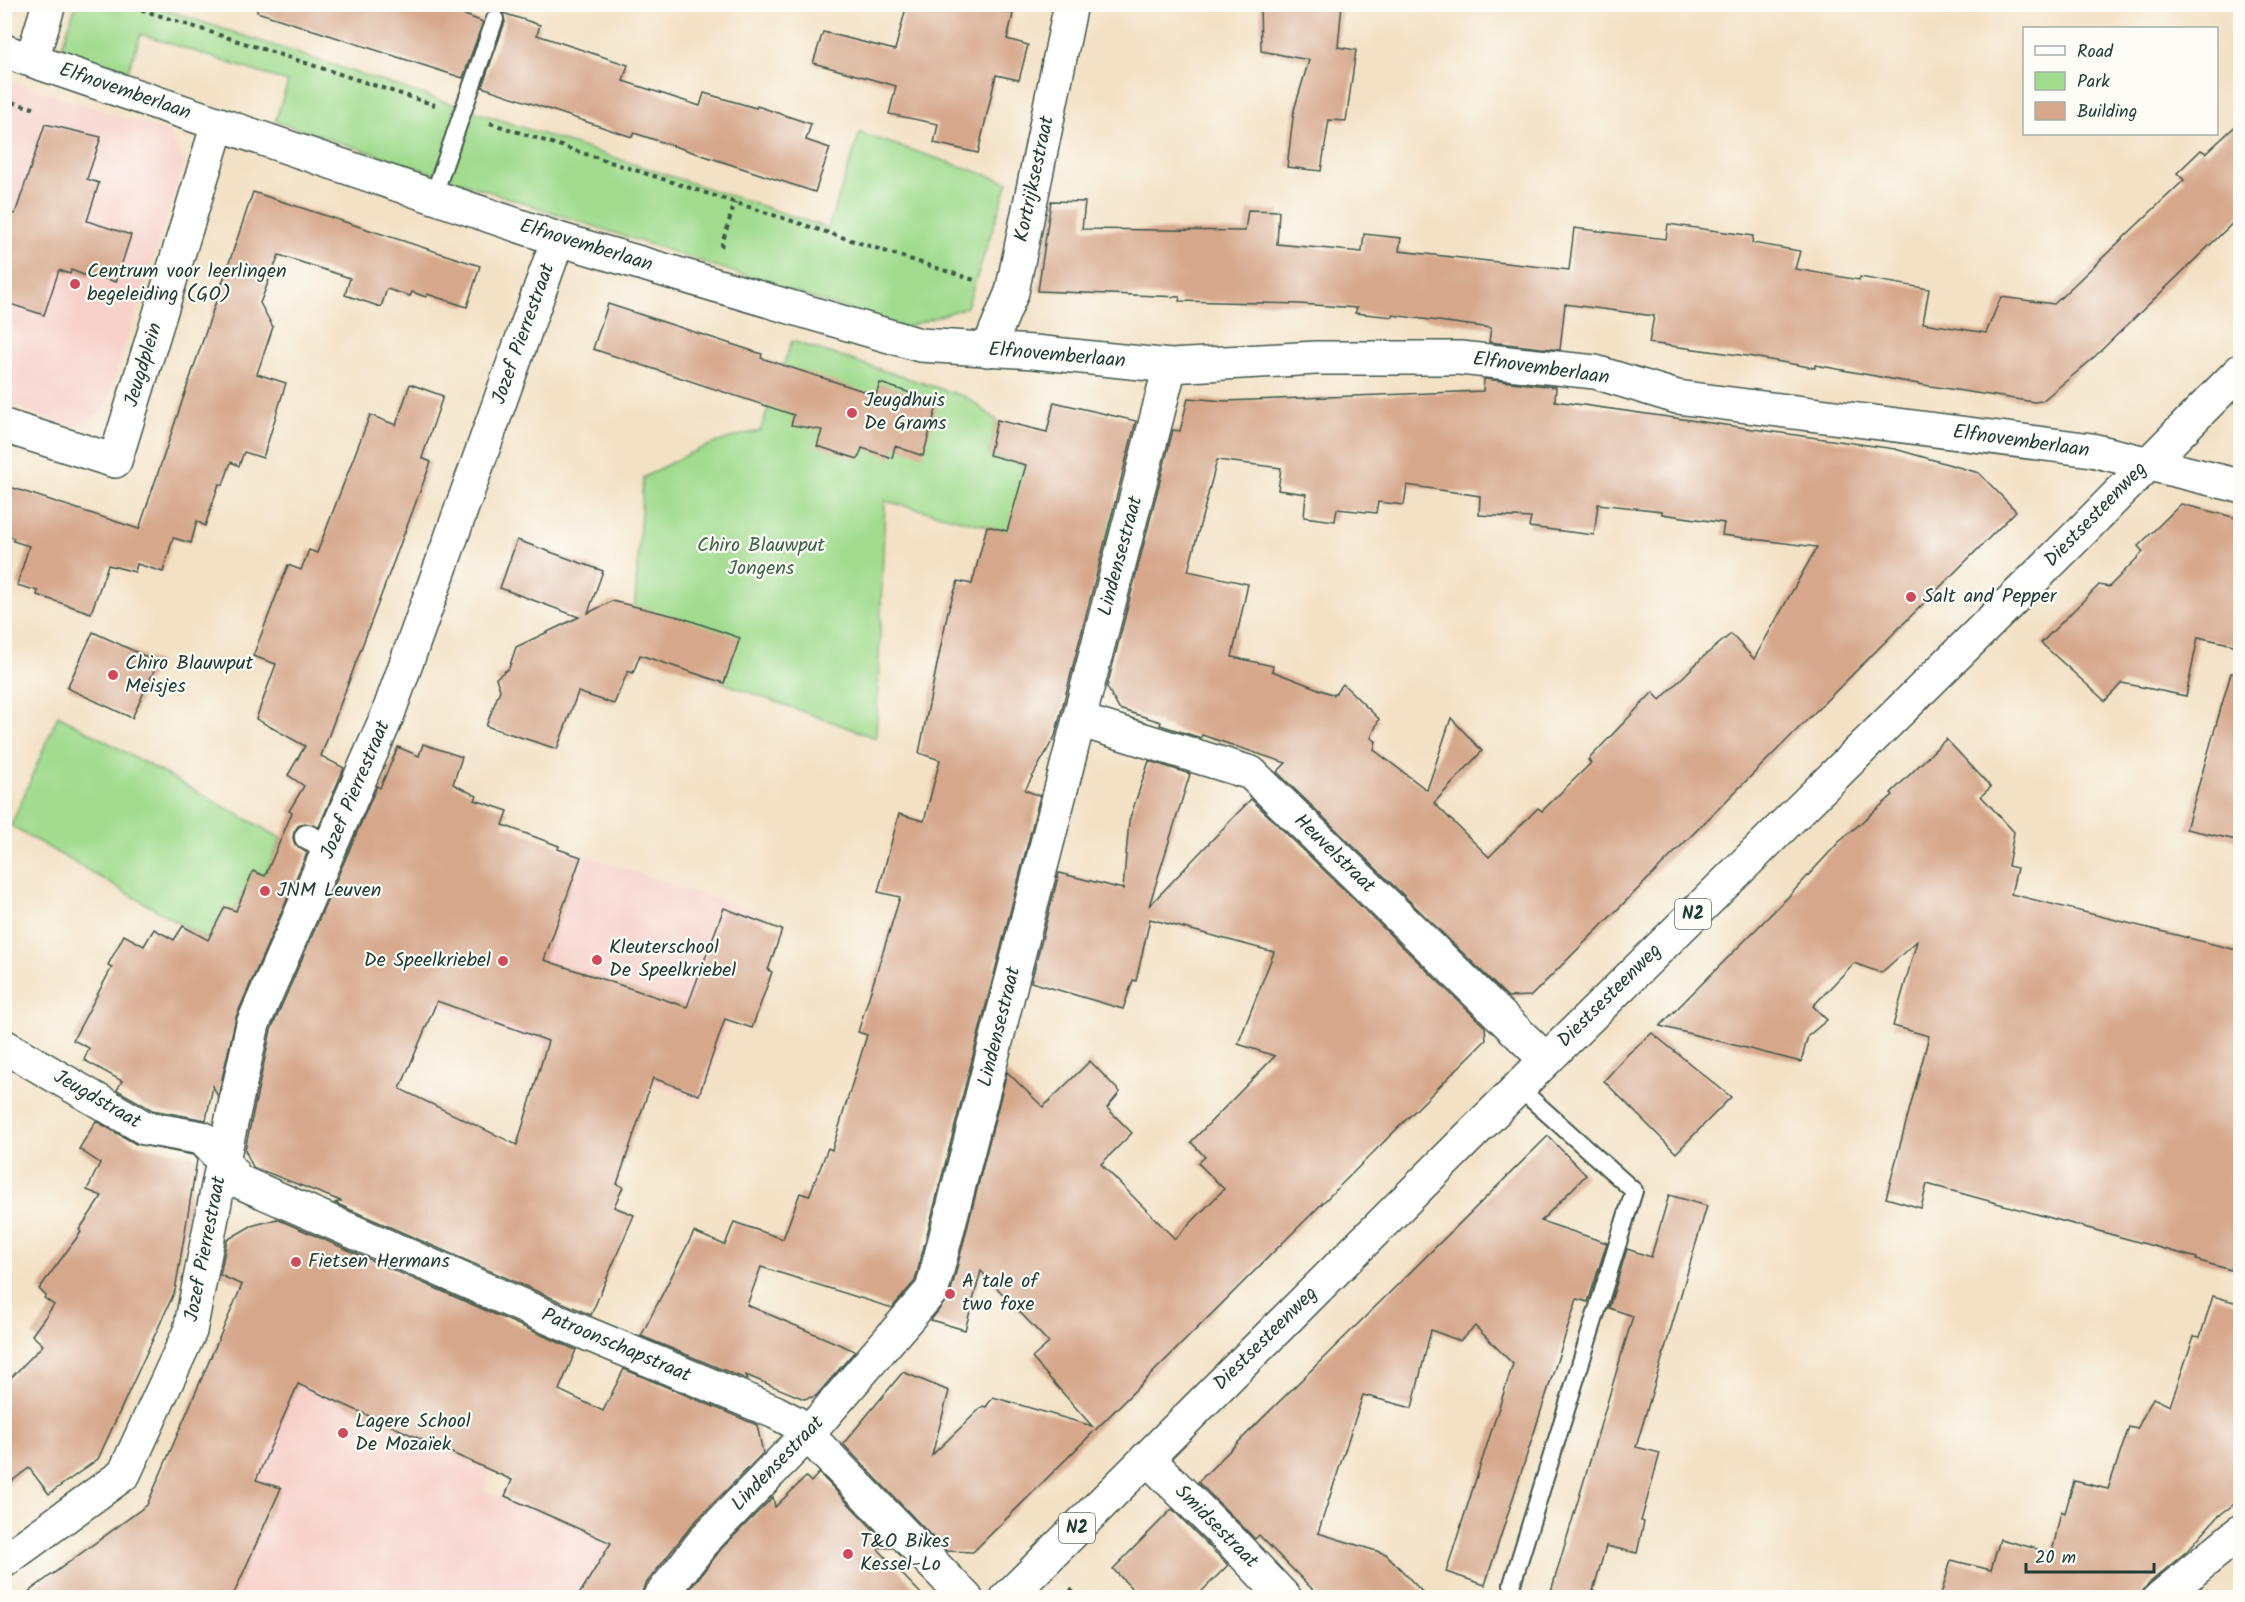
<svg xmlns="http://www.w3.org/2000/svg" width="2245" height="1602" viewBox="0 0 2245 1602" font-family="Kalam,sans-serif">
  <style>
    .built { fill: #f7d0ca }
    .green { fill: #a0db8e; stroke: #608c61; stroke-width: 1.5 }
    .building { fill: #d6a78b; fill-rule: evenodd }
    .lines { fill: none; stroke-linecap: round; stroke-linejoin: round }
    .service-casing { stroke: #3f564a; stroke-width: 20 }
    .pedestrian-casing { stroke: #3f564a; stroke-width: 27 }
    .minor-casing { stroke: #3f564a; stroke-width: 36 }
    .primary-casing { stroke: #3f564a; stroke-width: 36 }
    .path { stroke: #3f564a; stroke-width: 4; stroke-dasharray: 4.5 4.5; stroke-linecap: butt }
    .service { stroke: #fff; stroke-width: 16 }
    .pedestrian { stroke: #fff; stroke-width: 24 }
    .minor { stroke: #fff; stroke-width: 33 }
    .primary { stroke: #fff; stroke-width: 33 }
    .poi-dot { fill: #d1495b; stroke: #fdfcf7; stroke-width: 2 }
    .labels { text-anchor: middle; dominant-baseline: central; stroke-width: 4.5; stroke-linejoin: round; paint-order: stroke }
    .shield { fill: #fdfcf7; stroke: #62766e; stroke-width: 1.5 }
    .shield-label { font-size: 18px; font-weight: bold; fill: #1f3d34 }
    .street-label { font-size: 20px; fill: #1f3d34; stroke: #fdfcf7 }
    .poi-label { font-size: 20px; fill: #1f3d34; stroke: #fdfcf7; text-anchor: start }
    .park-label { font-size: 20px; fill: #3f644a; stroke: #fdfcf7 }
  </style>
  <rect width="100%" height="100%" fill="#fdfcf7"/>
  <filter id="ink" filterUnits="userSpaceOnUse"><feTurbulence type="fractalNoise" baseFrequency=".0167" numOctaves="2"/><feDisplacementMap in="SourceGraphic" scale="12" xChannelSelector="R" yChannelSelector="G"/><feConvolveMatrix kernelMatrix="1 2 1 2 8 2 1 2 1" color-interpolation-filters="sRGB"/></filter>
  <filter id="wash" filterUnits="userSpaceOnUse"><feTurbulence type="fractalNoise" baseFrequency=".008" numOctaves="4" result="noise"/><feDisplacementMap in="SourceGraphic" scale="24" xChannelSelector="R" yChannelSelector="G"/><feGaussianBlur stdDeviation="1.35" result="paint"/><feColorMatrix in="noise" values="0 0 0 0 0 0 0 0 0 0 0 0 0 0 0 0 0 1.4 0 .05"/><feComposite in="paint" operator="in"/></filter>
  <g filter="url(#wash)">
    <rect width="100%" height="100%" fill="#f3e1c5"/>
    <g class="built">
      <path d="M5,79l163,53 16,31 -80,248 -29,16 -70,-23z"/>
      <path d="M497,826l271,90 -68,185 -274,-97z"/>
      <path d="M221,1334l323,15 -61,141 119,47 73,5 -35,55 -620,1 127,-93z"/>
    </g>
    <g class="green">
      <path d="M76,5h75l677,223 32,-95 148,49 -41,125 -64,21 -628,-207 13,-39 -147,-48 -13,37 -67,-22z"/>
      <path d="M792,341l174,56 31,23 -8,35 51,15 19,26 62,19 -10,42 -226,-56 -9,237 -244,-88 11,-172c37,-21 74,-40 117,-47z"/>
      <path d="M58,715l223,123 -16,38 -12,-5 -17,40 -11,-4 -17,33 -197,-114z"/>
    </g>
    <g id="blocks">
      <g class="building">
        <path d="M258,4h179l46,18 -20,56 -206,-66z"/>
        <path d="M907,4h71l35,10 -6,25 21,6 -9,35 -23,-5 -18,78 -44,-10 4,-19 -49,-10 7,-28 -83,-23 10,-31 72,18z"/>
        <path d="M1260,4h82l-4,43 18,3 -10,71 -17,-1 -8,51 -34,-4 7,-57 15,-50 -48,-9z"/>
        <path d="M503,13l37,12 -3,10 91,30 -5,16 77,25 4,-13 52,15 1,-2 54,18 -5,16 24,8 -15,44 -181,-59 -2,4 -150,-50 23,-65z"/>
        <path d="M2241,121v94l-152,147 -47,39 -8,1 -110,-17 -109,-20v3l-68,-12 -98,-13 5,-27 -89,-12 -5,46 -71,-8 2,-14 -98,-13v2l-38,-4 2,-5 -57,-4 -121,-3 1,-4 -142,-6 13,-90 34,1 -3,27 163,2 3,-21 31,1 -2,33 85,8 2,-18 37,4 -2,13 170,19 5,-42 92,11 2,-15 85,12 -1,7 48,8 -5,18 64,11 1,-3 69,12 -6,34 63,10 15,-36 53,7 130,-124 -7,-7 24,-23 5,3z"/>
        <path d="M45,124l56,13 -14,42 12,4 -12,38 44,14 -15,47 -26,-8 -1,3 -18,-7 -1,4 -11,-4 -15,45 -40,-13v-92l11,4z"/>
        <path d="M253,192l227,74 -13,41 -40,-13 -1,3 -14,-5 -2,4 -23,-7 -6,18 -36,-12 5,-17 -71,-23 -19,48 13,24 -16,47 29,9 -23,75 -19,-6 -5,14 -8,-4 -8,23 -4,-1 -14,42 -8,-5 -6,22 -18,-5 -10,34 -26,-8 -2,8 -27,-7 -17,48 -54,-18 1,-4 -21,-6 12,-39 -16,-5 1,-3 -10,-3v-50l135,44z"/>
        <path d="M608,304l154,50 -1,4 115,37 4,-12 58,19 -15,54 -28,-10 -3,12 -30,-10 -4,11 -41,-13 5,-16 -31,-5 3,-10 -201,-66z"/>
        <path d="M1484,379l72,8 -1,14 340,48 84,24 37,38 -485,485 -23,1 -231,-225 9,-9 -84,-28 -1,3 -41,-13 1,-3 -42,-13 -12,-22 66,-257 7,1 8,-33 37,3 258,-10zM1217,460l64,8 -3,22 28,4 -2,23 31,4 2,-12 39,4 2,-11 26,3 3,-20 73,11 -1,19 52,3 -2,9 65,8 4,-31 64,7v3l62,9 -2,12 95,12 -63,112 -23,-25 -28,23 -43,43 -7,-8 -65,68 3,3 -49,48 -4,-3 -49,49 -55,-54 48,-52 -31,-33 -24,72 -53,-40 2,-9 -5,-3 8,-19 -36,-35 -9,11 -62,-24 1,-5 -41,-9 16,-73 -60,-13z"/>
        <path d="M410,384l33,12 -21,62 9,4 -110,294 23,12 -25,59 -14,-4 -7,3 -4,6 -1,6 2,7 12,8 -71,164 -18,80 -5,-11 -7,34 -54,-10 -35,-20 5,-9 -38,-21 5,-12 -16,-8 39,-73 -4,-2 16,-30 20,11 10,-17 20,11 9,-14 25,14 17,-33 11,4 17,-40 12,5 27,-63 -3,-2 15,-25 -16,-11 17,-29 -49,-27 20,-55 -23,-8 35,-91 13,5 8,-20 8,3 53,-138 26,10z"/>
        <path d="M1054,402l82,19 -81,315 -30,54 15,6 -125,485 -23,27 -131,-41 -14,38 108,46 -39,45 -12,3 -58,-24 2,5 -107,-44 53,-104 31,13 9,-23 49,17 17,-46 9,3 19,-48 4,2 35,-115 -9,-3 42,-135 -22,-5 21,-78 25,7 16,-61 -21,-7 29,-142 10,-30 14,3 15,-58 20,5 19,-66 -37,-10 8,-35 50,12z"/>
        <path d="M2181,504l60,15v100l-7,26 -36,-8 -12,59 -64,-13 -17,18 -64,-58 58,-58 10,2 34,-35 -5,-6z"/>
        <path d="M517,540l86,31 -15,42 24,-12 71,17 57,20 -16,45 -84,-28 -7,18 -5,-2 -14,33 -36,-12 -21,57 -71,-23 14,-36 -4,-12 13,-10 7,-21 63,-30 -79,-29z"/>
        <path d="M93,632l65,30 -26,56 -65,-30z"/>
        <path d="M2231,673l10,2v166l-55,-12z"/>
        <path d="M1946,739l45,48 -10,9 33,36 -6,34 9,2 -6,26 230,57v285l-10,34 -35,-10 1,-2 -270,-74 -6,24 -35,-10 43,-162 -36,-10 24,-85 -36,32 -27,-10 -41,43 14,14 -19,16 -7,26 -141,-36 131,-132 48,-52 54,-47 -2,-2z"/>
        <path d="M423,744l39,13 -9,27 24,12 -2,4 33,11 -5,14 56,21 -1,3 23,8 -37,103 143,47 37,-99 58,22 -14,40 4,2 -20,56 -27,-9 -26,76 -46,-17 -36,106 6,3 -9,20 20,8 -43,100 -256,-112 6,-2 -88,-34 -8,-17 26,-120 106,-244 3,2 18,-41 21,9zM437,1001l111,40 -31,104 -117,-56z"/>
        <path d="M1149,761l41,13 -41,132 102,-107 234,228 1,13 -513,512 -27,-1 -103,-107 60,-72 46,19 -17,64 51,-49 3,1 7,-10 99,29 -60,-68 17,-15 -68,-72 -16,59 -34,-10 19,-25 57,-223 36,35 47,-46 30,31 -13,16 25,25 -31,31 74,75 49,-50 -26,-26 7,-6 -14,-15 84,-86 -37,-12 36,-92 -124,-33 -14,62 -3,-1 -10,29 -92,-27 28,-109 64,16 6,-68z"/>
        <path d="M1652,1033l79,64 -55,56 -72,-72 24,-27z"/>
        <path d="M96,1121l40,23 57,11 4,5 -22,131 -77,168 -49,35 -20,-26 -25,19v-102l39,-40 -11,-10 22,-30 -10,-7 2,-2 -7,-7 42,-57 -2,-2 23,-34 -15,-6 13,-27 -21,-14z"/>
        <path d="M1548,1136l38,39 -45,46 66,22 -19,59 -11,-3 -92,286 -39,-13 67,-208 -38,-38 -15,15 -29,-11 -19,78 -49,-13 -45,138 68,21 42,44h-107l-62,-63 -4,4 -57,-57z"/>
        <path d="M1669,1195l38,11 -71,241 24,6 -19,68 3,1 -7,31 -31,-7 -15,52h-42l84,-282 -24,-8 18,-59 24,8z"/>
        <path d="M277,1219l299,131 -17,40 44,21 21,-42 133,56 6,28 -71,72 -48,61 -3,12h-64l34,-55 -106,-47 7,-16 -214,-96 -42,96 25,8 -49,110h-212l127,-93 95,-220 -22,-10 7,-35 24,-14z"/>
        <path d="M2213,1296l28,8v195l-24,18 -30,34 -39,33 -5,7 -1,7h-202l11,-38 40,10 9,-31 52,14 9,-42 4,2 9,-32 34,8 21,-62 8,2 16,-31 17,8 24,-70 6,1z"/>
        <path d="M819,1473l72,75 -15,-1 49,51h-242l38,-49 52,-52 2,10 31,-30 5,5z"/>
        <path d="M1172,1509l56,56 -33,33h-54l-28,-29z"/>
      </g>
    </g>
  </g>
  <g filter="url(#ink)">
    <use href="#blocks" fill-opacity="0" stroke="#3f564a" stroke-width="1.5"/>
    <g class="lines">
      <g class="service-casing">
        <g id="service">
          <path d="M433,197l62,-178"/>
          <path d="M1512,1584l122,-393 -115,-103"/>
        </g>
      </g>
      <g class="pedestrian-casing">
        <path id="pedestrian" d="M307,837l24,11"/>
      </g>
      <g class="minor-casing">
        <g id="minor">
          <path d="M4,51l554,188 362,106 114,7 136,14 146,-8h144l135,14 82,25 415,53 148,36"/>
          <path d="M32,59l17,-55"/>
          <path d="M988,350l24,-58 59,-288"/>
          <path d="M4,426l111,35 103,-337"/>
          <path d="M1079,720l172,53 295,287"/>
          <path d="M4,1046l141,82 57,10 21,22 15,21 328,144 209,87 21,11 170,175"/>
          <path d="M1147,1458l86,85 52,55"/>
          <path d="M4,1561l120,-87 66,-143 33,-171 30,-136 135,-310 170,-475"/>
          <path d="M659,1598l48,-61 100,-102 125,-145 238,-924"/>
          <path d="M2160,1598l80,-66"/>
        </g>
      </g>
      <g class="primary-casing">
        <path id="primary" d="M1007,1598l539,-538 525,-518 169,-171"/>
      </g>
      <g class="path">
        <path d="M124,4l311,101"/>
        <path d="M4,100l28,8 2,-6"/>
        <path d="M490,123l484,157"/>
        <path d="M721,247l14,-45"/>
        <path d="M1070,1589l8,9"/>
      </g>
      <use href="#service" class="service"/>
      <use href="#pedestrian" class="pedestrian"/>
      <use href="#minor" class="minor"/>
      <use href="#primary" class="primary"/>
    </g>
  </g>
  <g class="poi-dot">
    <circle cx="75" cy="284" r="6"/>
    <circle cx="852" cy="413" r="6"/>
    <circle cx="1911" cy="597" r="6"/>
    <circle cx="113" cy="675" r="6"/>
    <circle cx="265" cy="891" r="6"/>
    <circle cx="597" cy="960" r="6"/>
    <circle cx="503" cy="961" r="6"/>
    <circle cx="296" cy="1262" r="6"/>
    <circle cx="950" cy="1294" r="6"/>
    <circle cx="343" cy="1433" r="6"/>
    <circle cx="848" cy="1554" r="6"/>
  </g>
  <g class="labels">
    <g class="shield">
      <rect x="1675" y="899" width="36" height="30" rx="4.5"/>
      <rect x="1059" y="1513" width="36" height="30" rx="4.5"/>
    </g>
    <g class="shield-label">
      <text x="1693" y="914">N2</text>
      <text x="1077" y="1528">N2</text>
    </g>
    <g class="street-label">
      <text transform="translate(125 92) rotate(19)">Elfnovemberlaan</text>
      <text transform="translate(1035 179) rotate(-78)">Kortrijksestraat</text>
      <text transform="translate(586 246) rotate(17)">Elfnovemberlaan</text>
      <text transform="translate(524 334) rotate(-70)">Jozef Pierrestraat</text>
      <text transform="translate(1057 356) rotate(5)">Elfnovemberlaan</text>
      <text transform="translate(144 365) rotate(-73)">Jeugdplein</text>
      <text transform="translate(1541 369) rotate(8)">Elfnovemberlaan</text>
      <text transform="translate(2021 442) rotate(8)">Elfnovemberlaan</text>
      <text transform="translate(2096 515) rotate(-46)">Diestsesteenweg</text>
      <text transform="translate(1121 556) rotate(-75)">Lindensestraat</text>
      <text transform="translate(356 790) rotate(-67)">Jozef Pierrestraat</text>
      <text transform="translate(1334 854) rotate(44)">Heuvelstraat</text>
      <text transform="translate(1610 996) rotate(-45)">Diestsesteenweg</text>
      <text transform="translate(1000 1027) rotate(-76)">Lindensestraat</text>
      <text transform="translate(97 1100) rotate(30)">Jeugdstraat</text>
      <text transform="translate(206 1249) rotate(-79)">Jozef Pierrestraat</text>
      <text transform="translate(1266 1339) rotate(-45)">Diestsesteenweg</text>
      <text transform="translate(616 1346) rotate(23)">Patroonschapstraat</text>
      <text transform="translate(778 1464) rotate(-46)">Lindensestraat</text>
      <text transform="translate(1216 1527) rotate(45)">Smidsestraat</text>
    </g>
    <g class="poi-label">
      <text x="87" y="272">Centrum voor leerlingen<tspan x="87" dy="23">begeleiding (GO)</tspan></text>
      <text x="864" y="401">Jeugdhuis<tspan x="864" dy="23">De Grams</tspan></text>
      <text x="1923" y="597">Salt and Pepper</text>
      <text x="125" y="664">Chiro Blauwput<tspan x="125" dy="23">Meisjes</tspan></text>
      <text x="277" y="891">JNM Leuven</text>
      <text x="609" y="948">Kleuterschool<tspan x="609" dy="23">De Speelkriebel</tspan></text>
      <text x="491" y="961" text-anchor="end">De Speelkriebel</text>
      <text x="308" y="1262">Fietsen Hermans</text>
      <text x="962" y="1282">A tale of<tspan x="962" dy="23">two foxe</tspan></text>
      <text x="355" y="1422">Lagere School<tspan x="355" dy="23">De Mozaïek</tspan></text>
      <text x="860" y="1542">T&amp;O Bikes<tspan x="860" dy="23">Kessel-Lo</tspan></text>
    </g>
    <g class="park-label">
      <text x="761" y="546">Chiro Blauwput<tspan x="761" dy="23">Jongens</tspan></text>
    </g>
  </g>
  <rect width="2245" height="1602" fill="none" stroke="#fdfcf7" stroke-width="24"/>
  <rect x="2023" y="27" width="195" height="108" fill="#fdfcf7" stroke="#a4b0a9" stroke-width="1.5"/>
  <rect x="2035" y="46" width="30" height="9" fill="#ffffff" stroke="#a4b0a9" stroke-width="1.5"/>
  <text x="2077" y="57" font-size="18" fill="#1f3d34">Road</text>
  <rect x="2035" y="72" width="30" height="18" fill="#a0db8e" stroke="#a4b0a9" stroke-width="1.5"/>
  <text x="2077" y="87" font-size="18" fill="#1f3d34">Park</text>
  <rect x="2035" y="102" width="30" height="18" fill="#d6a78b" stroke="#a4b0a9" stroke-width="1.5"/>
  <text x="2077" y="117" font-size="18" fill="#1f3d34">Building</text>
  <path d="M2026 1563v9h128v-9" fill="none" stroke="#1f3d34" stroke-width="3"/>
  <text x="2035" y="1563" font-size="18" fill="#1f3d34" stroke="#fdfcf7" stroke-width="4.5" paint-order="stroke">20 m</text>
</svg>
